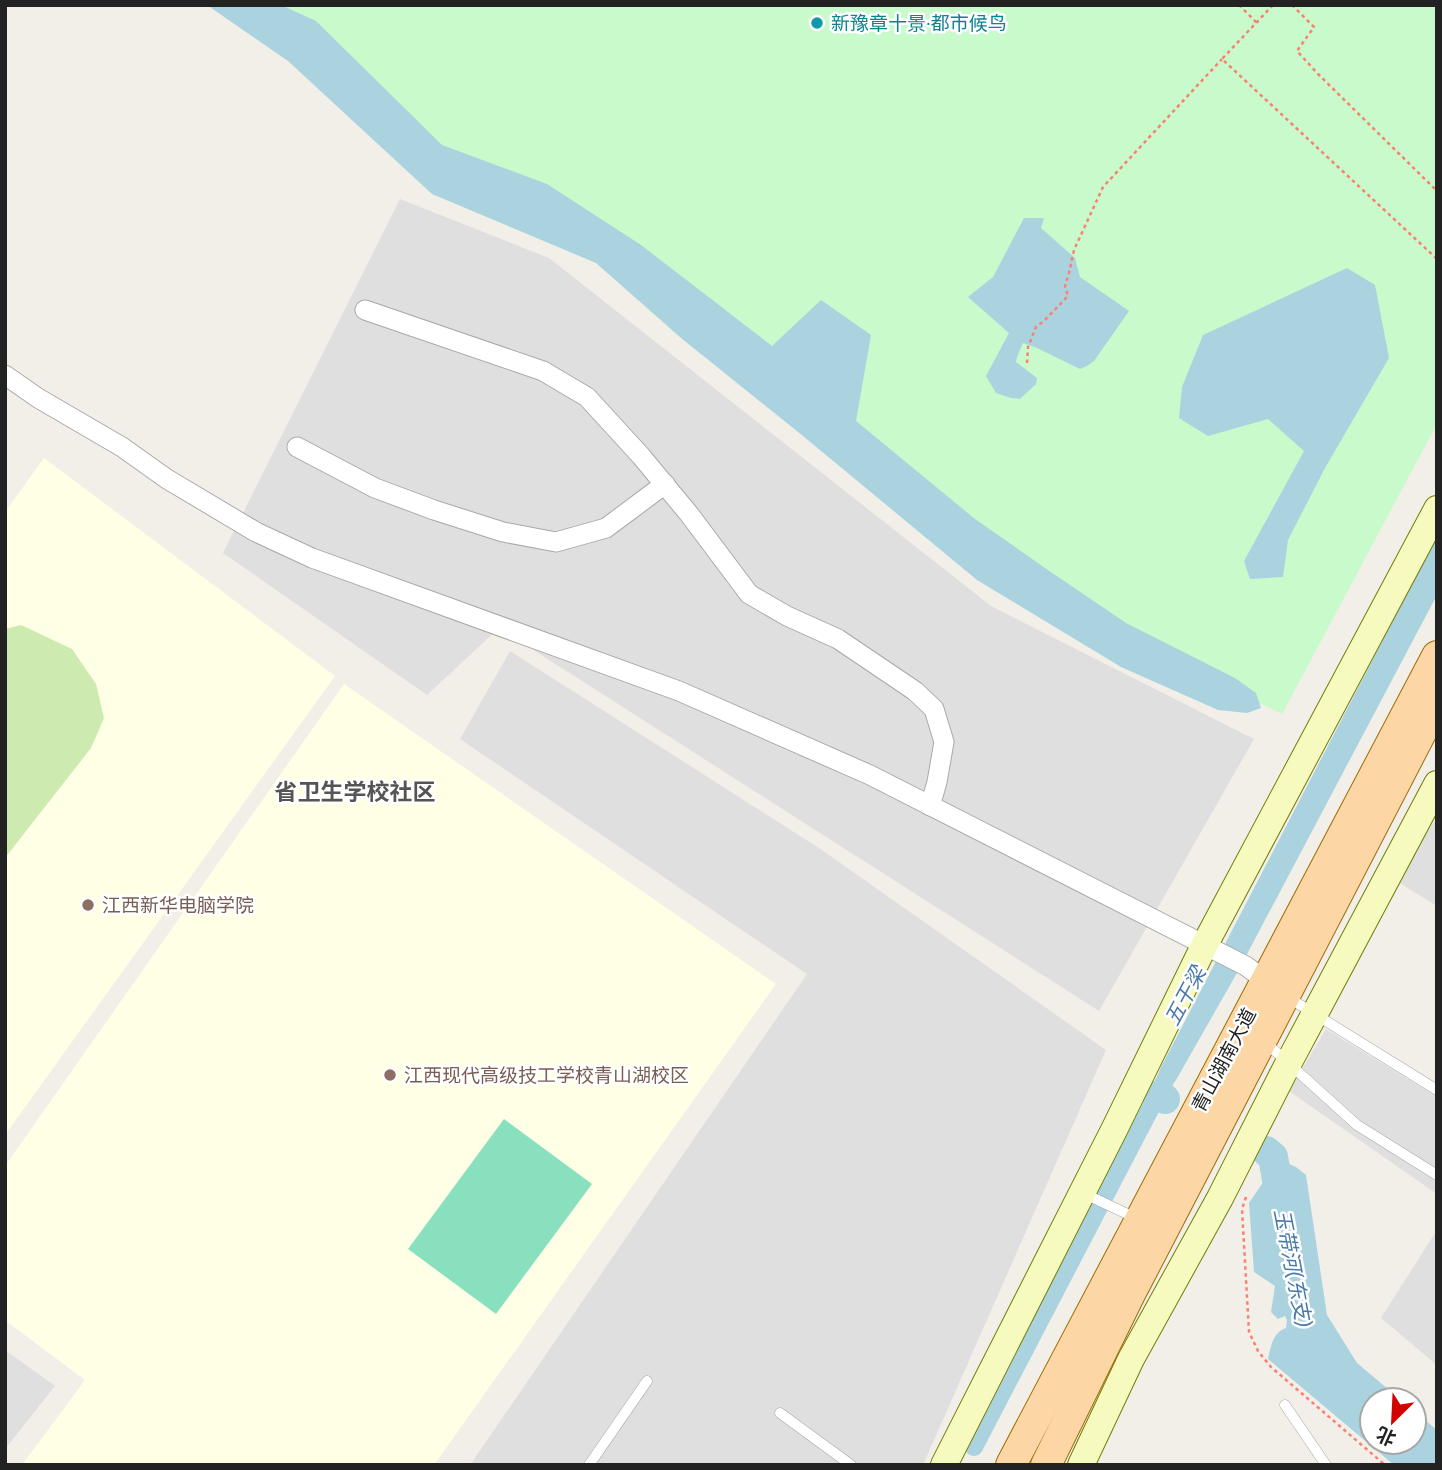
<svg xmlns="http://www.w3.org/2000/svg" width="1442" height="1470" viewBox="0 0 1442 1470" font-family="Figtree,'Noto Sans SC',sans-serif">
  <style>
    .residential { fill: #e0dfdf }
    .education { fill: #ffffe5 }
    .grass { fill: #cdebb0 }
    .park { fill: #c8facc }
    .pitch { fill: #88e0be }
    .water { fill: #aad3df }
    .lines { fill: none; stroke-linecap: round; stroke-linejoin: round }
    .canal { stroke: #aad3df; stroke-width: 18 }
    .river { stroke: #aad3df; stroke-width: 30 }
    .service-casing { stroke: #a9a9a9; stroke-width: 11 }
    .minor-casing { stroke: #a9a9a9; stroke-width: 21 }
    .secondary-casing { stroke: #707d05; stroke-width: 28 }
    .primary-casing { stroke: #a06b00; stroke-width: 32 }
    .path { stroke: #fa8072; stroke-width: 2.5; stroke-dasharray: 3.5 3.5; stroke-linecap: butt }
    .service { stroke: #fff; stroke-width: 10 }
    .minor { stroke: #fff; stroke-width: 19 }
    .secondary { stroke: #f7fabf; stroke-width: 26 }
    .primary { stroke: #fcd6a4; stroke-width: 30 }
    .culture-dot { fill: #0f9aa8; stroke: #fff; stroke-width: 2.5 }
    .education-dot { fill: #8d6e63; stroke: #fff; stroke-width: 2.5 }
    .labels { text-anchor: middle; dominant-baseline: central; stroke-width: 5; stroke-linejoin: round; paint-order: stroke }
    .culture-label { font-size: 19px; fill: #0d838f; stroke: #fff; text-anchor: start }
    .education-label { font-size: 19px; fill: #785e54; stroke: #fff; text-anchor: start }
    .street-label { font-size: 19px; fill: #222; stroke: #fff }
    .water-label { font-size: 21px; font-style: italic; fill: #4a7aab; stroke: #fff }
    .quarter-label { font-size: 23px; font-weight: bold; fill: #555; stroke: #fff }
  </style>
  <rect width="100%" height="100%" fill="#f2efe9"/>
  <g class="residential">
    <path d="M400,199l149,59 442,348 263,133 -155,272 -600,-383 -72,67 -204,-142z"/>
    <path d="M510,651l309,197 287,202 -183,415h-453l337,-491 -347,-235z"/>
    <path d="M1437,818v88l-44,-27z"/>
    <path d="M1326,1029l111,68v97l-148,-103z"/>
    <path d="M1437,1230v135l-56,-47z"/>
    <path d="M5,1350l50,36 -50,63z"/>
  </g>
  <g class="education">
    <path d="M44,458l291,218 -330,459v-623z"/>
    <path d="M344,684l432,300 -342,481h-412l63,-85 -80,-60v-154z"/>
  </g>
  <path class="grass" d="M21,625l51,24 24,35 8,34 -13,30 -86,110v-229z"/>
  <path class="park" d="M233,5h1204v419l-155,290 -280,-136 -400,-340 -149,-62z"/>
  <path class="pitch" d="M504,1119l88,65 -96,130 -88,-65z"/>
  <g class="water">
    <path d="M207,5h74l35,16 126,124 105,39 94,61 131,101 49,-46 50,35 -15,86 119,98 70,49 81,55 109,55 21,15 5,15 -14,5 -29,-3 -97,-43 -144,-87 -174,-144 -122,-98 -85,-75 -164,-69 -144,-133z"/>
    <path d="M1024,218h20l-3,10 34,30 5,19 49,34 -35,50 -7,5 -7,3 -43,-21 -14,-5 -6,14 -1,5 21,16 -1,6 -16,15 -9,-1 -15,-5 -10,-17 23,-43 -41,-36 25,-20z"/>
    <path d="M1347,268l28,17 14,73 -64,110 -37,72 -5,37 -33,2 -6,-18 60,-110 -36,-32 -60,17 -29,-18 3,-31 21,-52z"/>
    <path d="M1437,536v59l-200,378 -61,107 -6,7 -10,4 -2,-14 2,-8z"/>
    <path d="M1273,1157l23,10 10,8 21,140 30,48 44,37h-29v42h42v-31l23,19v35h-43l-126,-106c3,-13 5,-27 18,-31l1,-8 -2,-4 -7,3 -7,-7 4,-26 -21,-14 -5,-69 17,-25z"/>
  </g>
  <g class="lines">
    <path class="canal" d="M974,1447l196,-376"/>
    <g class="river">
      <path d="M1157,1096l8,3"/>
      <path d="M1266,1151l7,6 7,39"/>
    </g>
    <g class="service-casing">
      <g id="service">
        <path d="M1289,998l148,92"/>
        <path d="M1266,1043l91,82 80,50"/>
        <path d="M1085,1194l53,25"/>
        <path d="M1285,1405l41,60"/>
        <path d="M780,1413l71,52"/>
        <path d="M589,1465l58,-84"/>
      </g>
    </g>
    <g class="minor-casing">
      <g id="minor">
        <path d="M365,310l178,61 44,26 54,59 48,58 60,80 38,22 51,23 77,52 19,18 10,33 -7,40 -7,24"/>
        <path d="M5,375l33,23 84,49 45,32 89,53 56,26 367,133 191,84 376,191 29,22"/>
        <path d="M297,447l78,41 59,22 69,22 53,10 50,-14 59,-44"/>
      </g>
    </g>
    <g class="secondary-casing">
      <g id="secondary">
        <path d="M944,1465l170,-335 90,-184 233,-437"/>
        <path d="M1081,1465l50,-106 89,-161 68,-134 149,-280"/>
      </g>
    </g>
    <g class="primary-casing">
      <g id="primary">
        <path d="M1011,1465l426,-809"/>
        <path d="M1046,1465l84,-171 307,-592"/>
      </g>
    </g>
    <g class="path">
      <path d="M1239,5l18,18"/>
      <path d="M1273,5l-51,54 215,200"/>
      <path d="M1292,5l22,22 -17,24 21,23 119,117"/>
      <path d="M1027,363l1,-16 8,-20 9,-7 23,-24 -3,-10 4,-13 5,-23 29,-63 119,-128"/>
      <path d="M1246,1197l-4,12 7,123 9,19 13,16 114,98"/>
    </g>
    <use href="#service" class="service"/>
    <use href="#minor" class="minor"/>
    <use href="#secondary" class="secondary"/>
    <use href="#primary" class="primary"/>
  </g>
  <circle class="culture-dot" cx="817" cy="23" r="7"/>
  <g class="education-dot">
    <circle cx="88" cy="905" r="7"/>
    <circle cx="390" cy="1075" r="7"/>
  </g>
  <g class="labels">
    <g class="culture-label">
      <text x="831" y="23">新豫章十景·都市候鸟</text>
    </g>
    <g class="education-label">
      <text x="102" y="905">江西新华电脑学院</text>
      <text x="404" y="1075">江西现代高级技工学校青山湖校区</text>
    </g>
    <g class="street-label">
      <text transform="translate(1224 1060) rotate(-62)">青山湖南大道</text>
    </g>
    <g class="water-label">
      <text transform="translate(1185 996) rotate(-62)">五干梁</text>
      <text transform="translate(1293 1268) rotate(79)">玉带河(东支)</text>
    </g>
    <g class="quarter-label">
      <text x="355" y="792">省卫生学校社区</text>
    </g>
  </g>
  <rect width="1442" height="1470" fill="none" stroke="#222222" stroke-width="14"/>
  <g transform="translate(1393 1421) rotate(204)"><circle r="33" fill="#ffffff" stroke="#a7a7a7" stroke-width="2"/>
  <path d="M0-5L12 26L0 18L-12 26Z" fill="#d40000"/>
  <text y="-10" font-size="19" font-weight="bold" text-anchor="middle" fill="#222222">北</text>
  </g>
</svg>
